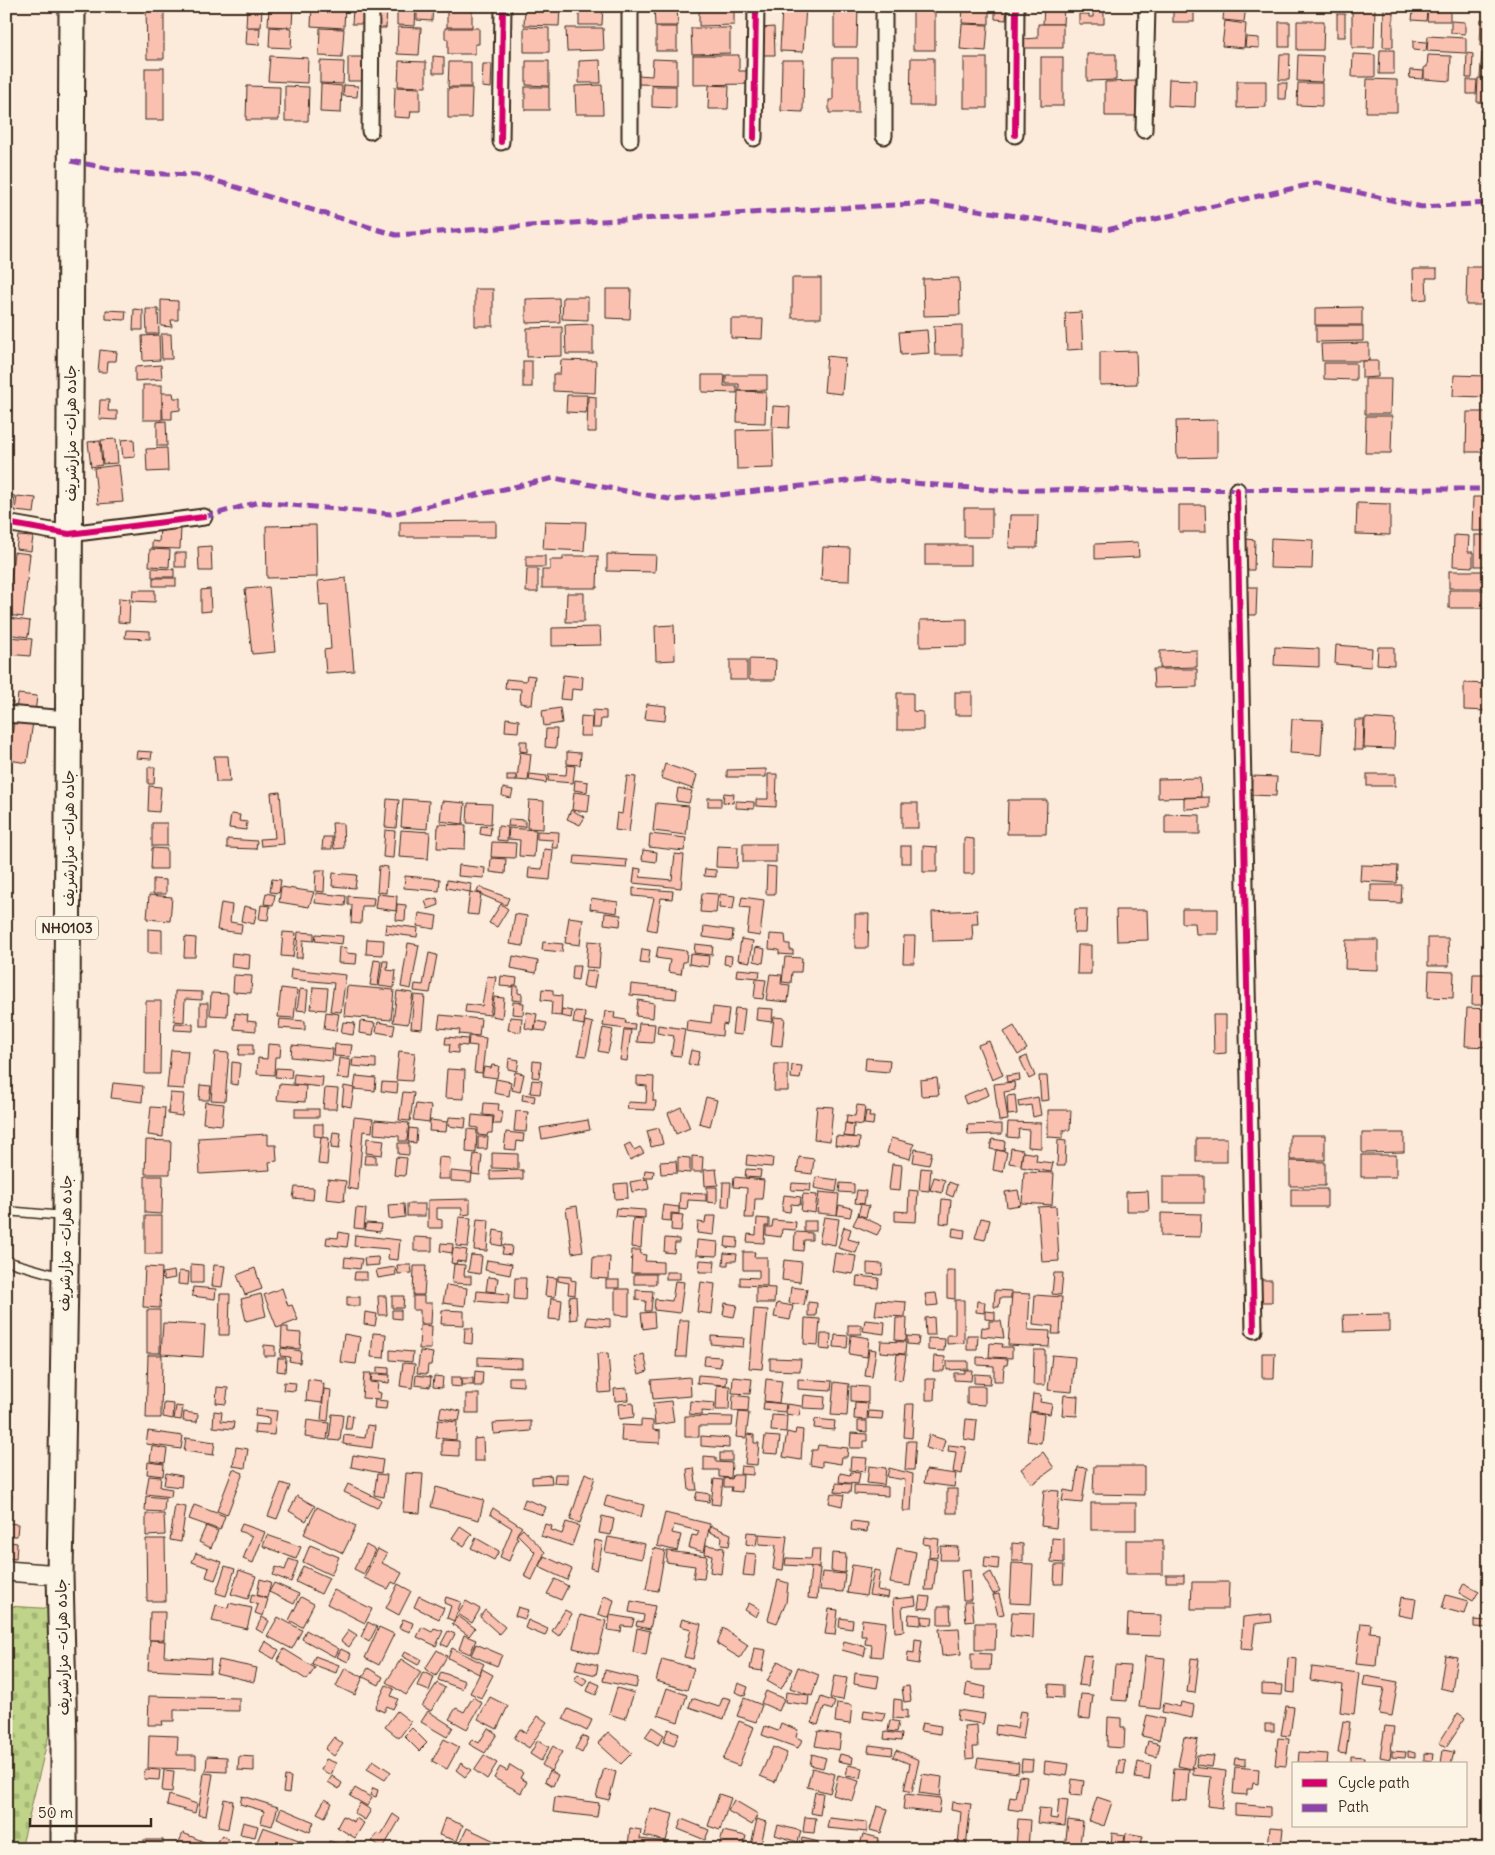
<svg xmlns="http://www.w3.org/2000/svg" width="1495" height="1855" viewBox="0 0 1495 1855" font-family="Delius,'Playpen Sans Arabic',sans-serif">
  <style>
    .cemetery { fill: url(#cemetery-stones); stroke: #7d7f54 }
    .building { fill: #fac1b0; stroke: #3b2a1e }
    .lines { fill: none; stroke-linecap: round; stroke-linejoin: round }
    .service-casing { stroke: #3b2a1e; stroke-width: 11 }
    .minor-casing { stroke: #3b2a1e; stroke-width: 19 }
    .tertiary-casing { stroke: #3b2a1e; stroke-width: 22 }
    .trunk-casing { stroke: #3b2a1e; stroke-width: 29 }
    .service { stroke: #fcf5e5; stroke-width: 8 }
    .minor { stroke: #fcf5e5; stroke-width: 15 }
    .tertiary { stroke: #fcf5e5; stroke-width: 19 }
    .trunk { stroke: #fcf5e5; stroke-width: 25 }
    .quiet { stroke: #8e44ad; stroke-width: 5; stroke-dasharray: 10 5; stroke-linecap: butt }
    .cycleway-casing { stroke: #fcf5e5; stroke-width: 9 }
    .cycleway { stroke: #d6006c; stroke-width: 6 }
    .labels { text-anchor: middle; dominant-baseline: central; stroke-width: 4.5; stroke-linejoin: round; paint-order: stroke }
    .shield { fill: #fcf5e5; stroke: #75675a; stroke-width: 1 }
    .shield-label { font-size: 14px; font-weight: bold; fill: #3b2a1e }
    .street-label { font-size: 15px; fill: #3b2a1e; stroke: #fcf5e5 }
  </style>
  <defs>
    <pattern id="cemetery-stones" width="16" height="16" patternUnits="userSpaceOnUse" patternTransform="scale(1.25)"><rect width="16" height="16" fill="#bfd489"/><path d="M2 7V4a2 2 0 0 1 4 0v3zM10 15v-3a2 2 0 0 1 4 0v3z" fill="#a5b676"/></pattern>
  </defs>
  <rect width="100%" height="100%" fill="#fcebda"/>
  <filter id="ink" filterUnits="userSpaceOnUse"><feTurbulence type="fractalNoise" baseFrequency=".02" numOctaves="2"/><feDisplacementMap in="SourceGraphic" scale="10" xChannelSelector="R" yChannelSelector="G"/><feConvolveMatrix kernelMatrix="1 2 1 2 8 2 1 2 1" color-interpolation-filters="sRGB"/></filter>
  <g filter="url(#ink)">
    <path class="cemetery" d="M6,1606l52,3 -8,121 -29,119h-15z"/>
    <g class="building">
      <path d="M146,6h18v53h-17z"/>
      <path d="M269,6h24l-1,21 -24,-1z"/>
      <path d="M312,6h33l-1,22 -33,-2z"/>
      <path d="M348,6h17l-1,18h-12l1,-15h-5z"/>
      <path d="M377,6h10l-1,22h-10z"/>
      <path d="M397,6h19l-1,20 -18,-1z"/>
      <path d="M417,6h16l-1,15 -15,-1z"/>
      <rect x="447" y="6" width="25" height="21"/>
      <path d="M525,6h35l-1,20 -35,-1z"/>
      <path d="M579,6h24l-1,19h-23z"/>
      <path d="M654,6h23l1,20h-23z"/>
      <path d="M709,6h25v19l-35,1v-16h10z"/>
      <path d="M782,6h24l-3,46 -23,-1z"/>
      <path d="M834,6h24l-1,41h-23z"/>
      <rect x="913" y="6" width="22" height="44"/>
      <path d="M963,6h44l-1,14 -11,-1v-10h-6v15l-27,-1z"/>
      <path d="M1044,6h20l-1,18h-20z"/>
      <path d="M1093,6h11v18h-25v-10h10v3h4z"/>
      <path d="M1158,6h49v1z"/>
      <path d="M1224,6h22l-2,16 -21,-2z"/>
      <path d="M1352,6h23l-1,42h-22z"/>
      <path d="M1384,6h9v41h-10z"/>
      <path d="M1428,6h22v15h-23z"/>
      <path d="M247,7h15l-1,20h-15z"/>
      <rect x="1173" y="9" width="21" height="13"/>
      <path d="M1413,11l14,1 -1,9 -14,-1z"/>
      <rect x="1337" y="14" width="8" height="23"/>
      <path d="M1481,20h8v26h-9z"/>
      <path d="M1225,21l21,3 -2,24 -22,-2z"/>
      <path d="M1297,21h27l-1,29h-26z"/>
      <path d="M1451,21l14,1v12l-14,-1z"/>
      <rect x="1279" y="22" width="11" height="25"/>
      <path d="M962,24l26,1 -2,26 -26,-2z"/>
      <path d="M1038,24h25v24h-39v-9l14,-1z"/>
      <path d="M270,27l22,2 -1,19 -22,-1z"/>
      <path d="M398,27l23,1 -2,27 -22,-1z"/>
      <path d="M524,27l25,1v24h-25z"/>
      <rect x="656" y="27" width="21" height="24"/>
      <path d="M774,27l1,28h-13v-27z"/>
      <path d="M247,28h13l-1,17 -13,-1z"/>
      <path d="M320,28l24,1 -2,28 -23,-1z"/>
      <path d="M445,28h34v16h-4v10h-27v-15h-3z"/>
      <path d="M566,28h37l1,22 -37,1z"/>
      <path d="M691,28h39v25l-38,1z"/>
      <path d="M1428,36l38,2v15l-39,-2z"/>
      <path d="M1246,37l13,1v10l-14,-1z"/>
      <path d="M1413,41l14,1 -1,9 -13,-1z"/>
      <path d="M1380,50h14v24h-15z"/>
      <path d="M1467,53l6,1 -1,24h-6z"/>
      <path d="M1482,53h7v24h-9z"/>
      <path d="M1087,54h29v26l-29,1z"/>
      <path d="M1280,54h10l-1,26h-10z"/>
      <path d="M1353,54l22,1v22h-23z"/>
      <path d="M693,55h46v16h9v13l-55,1z"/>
      <path d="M1298,55l25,1 -1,26 -25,-1z"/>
      <path d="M1428,55l23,1 -1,25 -26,-2v-12h3z"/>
      <path d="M270,56l38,2 -1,25 -39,-2z"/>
      <path d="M433,56l11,1v16h-11z"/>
      <path d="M348,57h15l-1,24h-14z"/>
      <rect x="1041" y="57" width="22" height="49"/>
      <path d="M833,58h25v55h-29v-13h4z"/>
      <path d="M911,58h23v48h-24z"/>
      <rect x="964" y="58" width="23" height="50"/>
      <path d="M653,59l24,1v25l-40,-1v-9l15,1z"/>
      <path d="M600,60l1,23h-22v-22z"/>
      <path d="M782,60h22l-1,52 -22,-1z"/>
      <path d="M320,61l24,1 -1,22 -23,-1z"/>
      <path d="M399,61l27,1v25l-28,-1z"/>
      <path d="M526,61h23v25l-23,-1z"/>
      <path d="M449,62h22v25h-23z"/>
      <path d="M483,64h9l-1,24 -9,-1z"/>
      <rect x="145" y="68" width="19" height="52"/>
      <path d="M1410,70l14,1 -1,8 -14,-1z"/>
      <path d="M1478,78l11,1v24l-12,-1z"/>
      <path d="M1169,79l27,1 -1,27 -27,-1z"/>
      <path d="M1367,79l30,1v32h-31z"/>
      <path d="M1467,80h10l-1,14h-9z"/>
      <path d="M1136,81v35h-31v-34z"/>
      <path d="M1237,81h29v26l-29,1z"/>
      <path d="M1278,83h9l-1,16h-8z"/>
      <path d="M1298,83h24v23l-25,-1z"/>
      <path d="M321,84l21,2 -1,27 -21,-1z"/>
      <path d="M344,85l14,1 -1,11 -14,-1z"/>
      <path d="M602,85l1,29h-27l-1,-28z"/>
      <path d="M709,85l20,1 -1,23h-20z"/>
      <path d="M247,86l33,1 -1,33h-33z"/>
      <path d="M285,86l24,1 -1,34h-23z"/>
      <path d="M652,86h24v22l-24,-1z"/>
      <path d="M395,87l25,1v23h-9l-1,7 -16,-1z"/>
      <rect x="525" y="87" width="24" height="23"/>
      <path d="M448,88h24l-1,30h-23z"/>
      <path d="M1467,267h21v38h-22z"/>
      <path d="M1413,269h24v9h-11l1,21 -13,1z"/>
      <rect x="792" y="278" width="29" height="40"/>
      <path d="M959,278l1,37 -36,1 -1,-37z"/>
      <rect x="475" y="289" width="18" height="37"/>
      <path d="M606,289h25l-1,30 -24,-1z"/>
      <path d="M563,297h25v23l-26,-1z"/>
      <path d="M559,298l1,24 -34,1v-24z"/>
      <path d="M161,300l17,1v19h-7l1,7 -11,-1z"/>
      <path d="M1362,307v18h-47v-17z"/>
      <path d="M134,309l9,1v20h-10z"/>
      <path d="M146,309h12l1,25h-12z"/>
      <path d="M106,310l20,1 -1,9 -19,-1z"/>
      <path d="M1081,312l2,37 -16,1 -2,-37z"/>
      <path d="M731,319h32l-1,20 -31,-1z"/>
      <path d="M593,324v30h-27l-1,-29z"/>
      <path d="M962,325v30h-27l-1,-29z"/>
      <path d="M1316,326h47v15l-47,1z"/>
      <path d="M562,327v29l-35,1v-29z"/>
      <path d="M927,330l2,23 -28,2 -2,-23z"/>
      <path d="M161,334h10l1,25h-10z"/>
      <path d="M159,335l1,25 -17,1 -1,-25z"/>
      <path d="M1369,343v18h-47l-1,-17z"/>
      <path d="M100,350l17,2 -1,9h-8l-1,11h-9z"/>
      <path d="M1136,351l1,33 -37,1v-33z"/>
      <path d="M827,356l18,2 -3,36 -18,-2z"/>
      <path d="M561,360l35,1 -1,32 -42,-2v-17h7z"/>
      <rect x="523" y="361" width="9" height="26"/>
      <path d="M1362,361h16v16l-16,1z"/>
      <path d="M1324,363h32v17l-32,-1z"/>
      <path d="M161,365l1,14 -27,2v-14z"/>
      <path d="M702,375h23l-1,11h13v7l-35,-1z"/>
      <path d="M726,375h41v15l-28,1v-7h-13z"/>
      <path d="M1454,375l32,1v21l-33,-1z"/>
      <path d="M1365,379h26l-1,35h-25z"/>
      <rect x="143" y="385" width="19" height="35"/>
      <path d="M738,391l28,1 -1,31 -28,-1z"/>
      <path d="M162,393h11l1,5h6v12l-8,1v8h-9z"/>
      <path d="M567,395h20l-1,18 -20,-1z"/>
      <path d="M588,396l8,1v35h-9z"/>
      <path d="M100,400h9l-1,11h9v9l-18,-1z"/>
      <path d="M773,406l17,1 -1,21 -17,-1z"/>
      <path d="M1467,412h22v40h-23z"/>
      <path d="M1366,416h26l-1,37h-26z"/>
      <path d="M1217,420v37l-40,1 -1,-37z"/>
      <path d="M166,421l1,25h-10v-24z"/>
      <path d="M773,429l1,39 -37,1 -1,-39z"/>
      <path d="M116,439l2,24 -15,1 -2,-24z"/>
      <path d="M134,439l1,18 -12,1 -2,-18z"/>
      <path d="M100,441l2,24 -11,2 -3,-25z"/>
      <path d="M167,448l1,23 -21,1 -1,-23z"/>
      <path d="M119,465l4,37 -25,2 -4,-36z"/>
      <path d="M6,495l9,1 -2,14 -7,-1z"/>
      <path d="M17,496l19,2 -2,15 -19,-2z"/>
      <path d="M1473,497h16v34h-17z"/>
      <path d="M1357,503l33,1v31l-34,-1z"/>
      <path d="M1179,505h26l1,27h-27z"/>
      <rect x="964" y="508" width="28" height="29"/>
      <path d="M1010,515h28l-1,33h-28z"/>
      <path d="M496,521v16h-96v-15z"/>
      <path d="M545,521l41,1 -2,29 -41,-2z"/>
      <path d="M316,525l1,52 -50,1 -1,-52z"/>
      <path d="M160,527h21l-1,22 -28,-1v-7l7,1z"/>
      <path d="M1454,535l15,1 -1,16h5v15l-20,-1z"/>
      <rect x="1475" y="535" width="14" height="31"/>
      <path d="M18,536l15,1 -2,14 -15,-2z"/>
      <path d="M1271,538l42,2 -1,29 -42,-1z"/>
      <path d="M1246,539l9,1 -1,30h-9z"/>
      <path d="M1138,542l1,15 -44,2v-15z"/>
      <rect x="925" y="545" width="46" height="20"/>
      <path d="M211,546l1,25h-13l-1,-24z"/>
      <path d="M823,547l27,1 -1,33 -28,-1z"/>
      <path d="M150,549l20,1 -1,17 -20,-1z"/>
      <path d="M14,552l16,2 -7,63 -16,-2z"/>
      <rect x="175" y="553" width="11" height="14"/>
      <path d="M607,554l49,1 -1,17 -48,-1z"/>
      <rect x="526" y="556" width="19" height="11"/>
      <path d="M563,556h35l-1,32h-55v-18h8v-10h13z"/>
      <path d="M152,568l22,1v8h-22z"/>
      <path d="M527,569h11v23h-12z"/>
      <rect x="1449" y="571" width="40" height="17"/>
      <rect x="153" y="578" width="23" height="8"/>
      <path d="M346,578l8,93 -28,2 -2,-23 7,-1 -3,-44 -8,1 -2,-25z"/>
      <path d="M269,587l6,65 -23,2 -7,-65z"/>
      <path d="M1246,587h11l-1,28h-11z"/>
      <path d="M210,589l1,22 -10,1v-22z"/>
      <path d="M133,590h22v12l-23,-1z"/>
      <rect x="1449" y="590" width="40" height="18"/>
      <path d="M567,593h17v29h-18z"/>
      <path d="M119,598l11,1 -1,24 -11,-1z"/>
      <path d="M8,618l22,3 -2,16 -22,-3z"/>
      <path d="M967,619v27l-47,1v-27z"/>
      <path d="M674,625l1,35 -19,1 -1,-35z"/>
      <path d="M600,627l1,18 -49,1v-18z"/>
      <path d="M126,630l24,1v8l-25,-1z"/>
      <path d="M8,637l24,2 -2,17 -23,-2z"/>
      <path d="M1336,645l36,3 -1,19 -36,-3z"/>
      <path d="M1275,647l44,2v18l-45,-2z"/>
      <path d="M1378,647h16v18l-17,-1z"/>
      <path d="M1197,650v17l-37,1v-17z"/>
      <path d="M749,659l27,1 -1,20h-26z"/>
      <rect x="730" y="660" width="17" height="20"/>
      <path d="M1153,669h44v18l-43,1z"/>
      <path d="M527,675l8,1 -3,29 -12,-2 1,-14 -16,-1 1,-9 20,2z"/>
      <path d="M563,675l20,2 -1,13 -10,-1 -1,11 -11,-1z"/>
      <path d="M1464,683l25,1v27l-25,-1z"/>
      <rect x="955" y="692" width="17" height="23"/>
      <path d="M897,693h16v18l10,1v18h-26z"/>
      <path d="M18,694l19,2 -2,17 -19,-2z"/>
      <path d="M6,701l7,1 -1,9h-6z"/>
      <path d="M647,704l19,2 -1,15 -20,-2z"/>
      <path d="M560,708l2,15 -18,3 -2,-15z"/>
      <path d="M593,710l13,1v8h-5l-1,9h-8z"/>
      <path d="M581,716l11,1 -1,19h-11z"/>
      <path d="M506,718l13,2 -1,12 -13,-1z"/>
      <path d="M1365,718l30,2 -1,29 -30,-1z"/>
      <path d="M1292,719l31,1 -2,35 -31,-2z"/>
      <path d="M14,720l19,2 -6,41 -18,-3z"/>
      <path d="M1355,720h9l-1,30h-9z"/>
      <path d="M546,729h11l-1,19 -11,-1z"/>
      <path d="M520,741h7v11l-7,-1z"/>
      <path d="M137,751l15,1 -1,7 -15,-1z"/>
      <path d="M520,752l11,2 -3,27 -11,-1z"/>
      <path d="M567,752l14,1 -1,12 -13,-1z"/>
      <path d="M214,756h14l2,26h-14z"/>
      <path d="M665,764l32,11 -4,14 -32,-11z"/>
      <path d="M567,765l8,1 -2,17 -25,-2 1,-7 17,1z"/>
      <path d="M148,767h7l-1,17h-6z"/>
      <path d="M766,769v8h-39v-7z"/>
      <path d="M530,774l17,2 -1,7 -17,-3z"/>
      <path d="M768,774h9l-1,33 -20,-1v-7h12z"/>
      <rect x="1367" y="774" width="28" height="12"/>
      <rect x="507" y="775" width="9" height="6"/>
      <path d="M627,776l9,1 -7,55 -14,-2 2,-17 5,1z"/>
      <path d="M1252,776l25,1 -1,19 -25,-1z"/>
      <path d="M1200,778l1,19 -43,1v-19z"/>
      <path d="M575,780l13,2 -1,10 -13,-2z"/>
      <path d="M149,786l12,1 -2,25 -11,-1z"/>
      <path d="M503,788l10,2 -2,8 -9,-2z"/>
      <path d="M678,788l14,3 -3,12 -13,-2z"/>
      <path d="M280,792l4,52 -23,2 -1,-7 15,-1 -4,-45z"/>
      <path d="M574,792l16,2 -2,18 -16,-2z"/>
      <path d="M724,793l10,1 -1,9 -10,-1z"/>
      <path d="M1209,797v11l-25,1v-11z"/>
      <rect x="708" y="798" width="13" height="8"/>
      <path d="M387,799l12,1 -3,28 -11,-1z"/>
      <path d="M403,799l26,2 -2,28 -26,-2z"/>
      <path d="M529,800l15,1 -1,28 -16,-1z"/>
      <path d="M1008,800h39l-1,34h-39z"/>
      <path d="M442,801l23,2 -2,21 -23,-3z"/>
      <path d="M736,801l18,1v7l-18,-1z"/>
      <path d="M468,803l24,1 -1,20 -24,-1z"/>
      <path d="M656,803l33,3 -3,29 -33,-4z"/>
      <rect x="902" y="803" width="16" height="25"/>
      <path d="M571,810l14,7 -5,8 -13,-6z"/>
      <path d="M231,814l9,1 -1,6 8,1 -1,8 -17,-2z"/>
      <path d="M1165,814l35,1v19h-35z"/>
      <path d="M509,819l16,1v7l-17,-1z"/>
      <rect x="152" y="823" width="15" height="23"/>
      <path d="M332,823h11l1,25 -10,1z"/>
      <path d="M438,824l28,1 -1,24 -28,-1z"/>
      <path d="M481,826l10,1 -1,9 -10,-2z"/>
      <path d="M498,826l10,1 -1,14 -10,-1z"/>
      <path d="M509,828l27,2 -2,27 -15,-1 1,-16 -12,-1z"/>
      <path d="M385,830l10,1 -2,27 -10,-1z"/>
      <path d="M401,830l29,2 -2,27 -29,-2z"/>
      <path d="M537,831l22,1 -1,16h-6l1,-8 -16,-1z"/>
      <path d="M650,834l36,4 -2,13 -35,-4z"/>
      <path d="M323,837h9v12h-10z"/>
      <path d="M964,838l10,1v35h-10z"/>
      <path d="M227,839l30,2 -1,8 -29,-1z"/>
      <path d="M492,842l24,1 -1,15 -24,-1z"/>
      <rect x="743" y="844" width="33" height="18"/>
      <path d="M717,846l21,1 -1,21 -21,-1z"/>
      <rect x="901" y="846" width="10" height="17"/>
      <path d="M923,846l14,1v25h-14z"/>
      <path d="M152,848l15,1v20h-16z"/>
      <path d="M544,849l9,1 -3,30 -22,-2 1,-10 13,1z"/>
      <path d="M643,850l14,2 -1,10 -14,-2z"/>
      <path d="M675,854l9,1 -3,33 -48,-5 2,-15 6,1 -1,8 32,3z"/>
      <path d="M575,856l52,4 -1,8 -52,-4z"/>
      <path d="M491,858l15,1 -1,15 -15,-2z"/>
      <path d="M459,865l26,3 -1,10 -26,-2z"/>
      <path d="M1361,865l37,1 -1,17 -37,-2z"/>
      <path d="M379,866l9,1 -2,26 -9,-1z"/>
      <path d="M767,866l9,1 -1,27h-9z"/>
      <path d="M705,869l11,1v7l-12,-1z"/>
      <path d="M316,870h9l-1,22 -9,-1z"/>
      <path d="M333,873l24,2 -2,13 -23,-2z"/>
      <path d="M405,876l35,3 -1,12 -35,-3z"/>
      <path d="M153,879l13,1v14h-13z"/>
      <path d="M272,879l9,1 -2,13 -9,-1z"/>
      <path d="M447,880l24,4 -1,8 -24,-4z"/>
      <path d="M1371,885h31l-1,18 -30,-1z"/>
      <path d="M281,887l33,5 -5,15 -30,-5z"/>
      <path d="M479,887l30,11 -3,7 -24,-10 1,-1 -6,-2z"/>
      <path d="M633,888l40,3 -1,8 -11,-1 -5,33 -9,-2 7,-31 -21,-2z"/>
      <path d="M470,892l11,2 -3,21 -11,-1z"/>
      <path d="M266,893l9,2 -2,10 -9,-1z"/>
      <path d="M316,893l30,3 -1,10 -30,-3z"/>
      <path d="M702,893l16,1 -2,19 -16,-1z"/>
      <path d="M377,894l20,2 -1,15 -21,-3z"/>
      <path d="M720,894l15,2 -2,13 -14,-1z"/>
      <path d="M149,895l23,2 -2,24 -23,-2z"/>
      <path d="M348,896l26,2 -1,8h-11l-1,18 -10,-1 1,-18h-4z"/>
      <path d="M742,897l22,3 -4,36 -13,-2 3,-26 -10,-1z"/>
      <path d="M437,898l2,7 -11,4 -3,-8z"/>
      <path d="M591,898l27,4 -1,11 -27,-4z"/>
      <path d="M221,903l11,2 -2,17 12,2 -1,9 -24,-3z"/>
      <path d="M397,904l9,1 -1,16 -9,-1z"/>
      <path d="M501,904l7,5 -11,18 -8,-4z"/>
      <path d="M261,905l9,1 -2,14 -9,-1z"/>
      <path d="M244,906l13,3 -3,15 -13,-3z"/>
      <path d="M1075,909h12l-1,24h-12z"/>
      <path d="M1182,909h36v25h-22l-1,-11h-13z"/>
      <path d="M977,910l1,14h-6l1,16 -40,1 -1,-29z"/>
      <path d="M1116,910h31l1,30 -31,1z"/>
      <path d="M419,913l18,3 -2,13 -18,-3z"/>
      <path d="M605,913l16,2 -1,11 -16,-2z"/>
      <path d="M515,914l12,2 -4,30 -13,-2z"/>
      <path d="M855,914h14l-1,34h-13z"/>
      <path d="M569,917l14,2 -3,26 -15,-2z"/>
      <path d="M386,924l32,4 -1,9 -32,-4z"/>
      <path d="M704,926l29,4 -1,11 -29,-4z"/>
      <path d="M148,929l14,1v23h-14z"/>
      <path d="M283,932l13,1 -3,24 -12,-1z"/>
      <path d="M298,932l16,1v8l-11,-1 -1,18h-6z"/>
      <path d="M316,934l27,2 -1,8 -27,-3z"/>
      <path d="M770,934l15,1 1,9h4v6h3v5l-14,-1v-4l-10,-1z"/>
      <path d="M904,936h11l-1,27h-11z"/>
      <path d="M185,937l11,1 -1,19h-11z"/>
      <path d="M1428,938h20l1,28h-21z"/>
      <path d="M367,939l17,1 -1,15 -17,-1z"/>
      <path d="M741,939l12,2 -3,21 -12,-2z"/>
      <path d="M1346,940h32v30l-33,-1z"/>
      <path d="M588,941l13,1 -2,26 -13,-1z"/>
      <path d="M543,942l20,2 -1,8 -20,-2z"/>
      <path d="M408,943l11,2 -8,44 -10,-2z"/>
      <path d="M695,944l18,2 -1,9 -18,-2z"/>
      <path d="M1078,945h13v29h-14z"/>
      <path d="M339,947l8,1 -1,5 11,1 -1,10 -18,-1z"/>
      <path d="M658,947l29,4 -1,11h-3l-2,12 -13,-2 2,-12 -14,-2z"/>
      <path d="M756,947l9,2 -2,14 -9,-2z"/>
      <path d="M642,949l8,1 -2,14 -8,-1z"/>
      <path d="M232,953l18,2 -1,14 -18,-2z"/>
      <path d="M429,953l8,2 -7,38 -16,-2 1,-7 8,1z"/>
      <path d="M690,954l19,2 -1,11 -19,-3z"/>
      <path d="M725,955l7,1 -1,9 -7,-1z"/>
      <path d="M513,956l25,5 -2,12 -25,-5z"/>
      <path d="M785,957l17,1 -1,14h-9l-1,11 -9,-1z"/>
      <path d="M374,960l7,1 -3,25 -8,-1z"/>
      <path d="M383,961h5l-1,9 9,1 -2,17 -15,-2z"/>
      <path d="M573,966h7l-2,14 -6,-1z"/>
      <path d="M291,969l55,6 -5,37 -11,-1 4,-28 -44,-4z"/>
      <path d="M737,969l23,2 -1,7 -23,-2z"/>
      <path d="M586,970l11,1 -3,17 -11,-1z"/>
      <path d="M1429,971l25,1 -1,26 -25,-1z"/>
      <path d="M770,974l12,1 -1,9 9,1 -2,17 -22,-2z"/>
      <path d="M1473,974h16v31h-17z"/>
      <path d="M234,975l18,1 -1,17 -18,-1z"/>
      <path d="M487,976l9,1 -6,38 -25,-3 1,-8 16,2z"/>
      <path d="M501,976l16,2 -1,7h-3l-1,2 -12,-1z"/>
      <path d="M756,979l10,1 -3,19 -9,-1z"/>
      <path d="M631,984l46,5 -1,10 -46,-4z"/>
      <path d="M347,986l47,4 -3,30 -47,-4z"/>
      <path d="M513,986h5v7l4,1v7l-10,-1z"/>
      <path d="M313,987l15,1 -2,22 -15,-1z"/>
      <path d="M281,988l16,2 -3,28 -16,-1z"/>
      <path d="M300,989l8,1 -2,21 -9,-1z"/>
      <path d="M542,989l11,1v5l9,1 -1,20 -10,-1 1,-14 -11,-1z"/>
      <path d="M175,991l27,1v8l-17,-1 -1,23 -10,-1z"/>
      <path d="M397,991l16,2 -5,31 -15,-2z"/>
      <path d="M211,993l17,1 -1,22 -17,-1z"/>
      <path d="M414,995l11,1 -3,33 -11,-1z"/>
      <path d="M494,997l10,1 -2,20 -10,-2z"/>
      <path d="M638,1000l16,3 -1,15 -17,-2z"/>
      <path d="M146,1001h15l-1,73h-15z"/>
      <path d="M513,1002l11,1 -1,12 -11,-1z"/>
      <rect x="200" y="1003" width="8" height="23"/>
      <path d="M713,1007l16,2 -2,16 -4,-1 -1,12 -36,-5 1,-11 24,3z"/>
      <path d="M735,1008l10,1 -3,26 -10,-1z"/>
      <path d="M757,1008l16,1 -1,13 -16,-2z"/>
      <path d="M1467,1008l22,1v38l-24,-1z"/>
      <path d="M562,1009l10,2 -1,7 -10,-2z"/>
      <path d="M575,1011l10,1 -1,13 -11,-2z"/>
      <path d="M605,1011l10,1 -1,6 12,2 -1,3 10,1 -1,6 -31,-4z"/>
      <path d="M326,1012l13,2 -3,17 -12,-2z"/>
      <path d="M527,1012l10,2 -3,16 -9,-2z"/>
      <path d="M235,1013l13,2 -1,6 9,1v9l-22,-2z"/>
      <path d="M440,1015l41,4 -2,17 -20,-2 1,-4 -22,-2z"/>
      <path d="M1213,1015h13v38l-12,1z"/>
      <path d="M510,1017l12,1 -1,14 -13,-2z"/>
      <path d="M774,1017l11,1 -3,28 -11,-1z"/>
      <path d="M280,1019l25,2v9l-26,-2z"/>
      <path d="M360,1021l15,2 -2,12 -14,-2z"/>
      <path d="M536,1021l11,2 -2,8 -10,-1z"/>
      <path d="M585,1021l8,2 -7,33 -8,-1z"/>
      <path d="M343,1022l12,1 -2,12 -12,-2z"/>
      <path d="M378,1022l17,3 -2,10 -17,-3z"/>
      <path d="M175,1023l18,1v7l-19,-1z"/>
      <path d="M639,1023l16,1 -2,19 -16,-1z"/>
      <path d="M658,1025l27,4 -4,27 -10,-1 3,-19 -17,-3z"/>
      <path d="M1014,1026l13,23 -9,6 -14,-23z"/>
      <path d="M603,1028l10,2 -5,23 -10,-2z"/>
      <path d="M624,1030h7l-4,31 -7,-1z"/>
      <path d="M469,1036l17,2 -4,35 -8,-1 3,-26 -9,-1z"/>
      <path d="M446,1037l22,2 -1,7 -9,-1v8l-9,-1 1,-8h-5z"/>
      <path d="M989,1041l14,34 -11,5 -14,-35z"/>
      <path d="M240,1044h13v11h-14z"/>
      <path d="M268,1044l13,1 -1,12h-5l-1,18 -17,-1 1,-16 9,1z"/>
      <path d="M335,1044l17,1 -2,12 -16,-1z"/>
      <path d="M292,1045l41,4 -1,12 -41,-4z"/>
      <path d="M171,1050l17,1 -4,38 -17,-1z"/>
      <path d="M691,1050l9,2 -3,13 -9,-1z"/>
      <path d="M399,1051l16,2 -3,28 -16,-1z"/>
      <path d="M215,1052l14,1 -4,48 -14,-1z"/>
      <path d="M1027,1056l8,20 -6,3 -9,-20z"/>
      <path d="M339,1058l12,2 -2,19 -12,-1z"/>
      <path d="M353,1058l23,1v9l-24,-2z"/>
      <path d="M509,1058l10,2 -2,11 -9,-2z"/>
      <path d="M866,1058l24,2 -1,12 -24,-2z"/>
      <path d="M533,1061l8,1 -2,16 -7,-1z"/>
      <path d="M232,1062l8,1 -2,22 -7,-1z"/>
      <path d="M775,1064h13v27h-14z"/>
      <path d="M492,1065l7,1 -2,12 -15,-2 2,-9 7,1z"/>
      <path d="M792,1065l10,1 -2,13 -9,-1z"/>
      <path d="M276,1068l16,1 -1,9 -16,-1z"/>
      <path d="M447,1069l18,1 -1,29 -19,-1z"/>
      <path d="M515,1072l9,2 -4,18 -8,-2z"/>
      <path d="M294,1074l29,3 -1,10 -29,-3z"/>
      <path d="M1019,1074l1,6 -13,2 -1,-6z"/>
      <path d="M356,1076l20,2 -1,13 -21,-2z"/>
      <path d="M637,1076l17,1 -1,24h3l-1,9 -28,-1 1,-7 18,1 1,-17 -10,-1z"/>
      <path d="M1039,1076h8l2,24 -8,1z"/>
      <path d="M937,1078l2,17 -18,1 -1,-16z"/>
      <path d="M496,1079l15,3 -2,14 -15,-3z"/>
      <path d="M532,1080l10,1 -2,13 -10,-1z"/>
      <path d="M382,1082l16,1 -1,10 -16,-2z"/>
      <path d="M1014,1082l1,8 -11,2 4,28 -9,1 -5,-37z"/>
      <path d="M113,1083l30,3 -1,16 -31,-4z"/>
      <path d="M279,1084l27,2 -1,16 -28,-2z"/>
      <path d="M200,1085l11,1 -2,14h-10z"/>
      <path d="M344,1086l10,2 -3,19 -9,-2z"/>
      <path d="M986,1087l3,8 -23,9 -3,-8z"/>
      <path d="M325,1088l13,1 -2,20h-13z"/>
      <path d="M403,1092l11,1 -4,28 -11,-1z"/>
      <path d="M170,1093l14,1 -2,22 -14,-2z"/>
      <path d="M523,1094l12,2 -1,6 -12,-2z"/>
      <path d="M1015,1095l2,19 -9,1 -1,-19z"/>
      <path d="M706,1097l11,3 -7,26 -11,-3z"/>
      <path d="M1038,1097l3,18 -8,2 -2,-12 -12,2 -1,-6z"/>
      <path d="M205,1102l19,2 -2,21 -19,-2z"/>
      <path d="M484,1103l15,1 -1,7h5l-2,13h-8l1,-8 -11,-1z"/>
      <path d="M416,1104l15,2 -2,16 -16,-2z"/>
      <path d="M857,1105l8,1 -2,19 -17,-2 1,-8 8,1z"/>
      <path d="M817,1106l16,1 -3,34 -16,-2z"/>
      <path d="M151,1107l14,1 -2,29 -15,-2z"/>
      <path d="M681,1107l9,21 -14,6 -8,-21z"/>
      <rect x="295" y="1109" width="24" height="8"/>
      <path d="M1048,1110h23l-1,20h-7v8l-15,-1z"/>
      <path d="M516,1111l12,1 -2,20 -12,-1z"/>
      <path d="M866,1111l4,1 -1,5h5l-1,8 -9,-1z"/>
      <path d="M472,1115l21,2 -1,16h-4l-1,3 -9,-1v-7l-7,-1z"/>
      <path d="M354,1117l19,2 -1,13 -9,-1 -5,59 -10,-2z"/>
      <path d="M449,1117l17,1 -1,10 -17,-2z"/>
      <path d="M375,1120l34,3 -2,18h-8v-5l-25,-2z"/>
      <path d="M430,1120l17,2 -1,10 -17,-1z"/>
      <path d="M588,1120l2,10 -48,9 -2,-11z"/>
      <path d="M1008,1122l33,1v25l-13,-1 1,-17 -10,-1 -1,9 -11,-1z"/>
      <path d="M845,1123l9,2 -1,12 -9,-1z"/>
      <path d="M314,1124h9v13l-9,-1z"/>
      <path d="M1002,1124v10l-34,1 -1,-10z"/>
      <path d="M409,1128l8,1 -1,14 -8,-1z"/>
      <path d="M659,1128l4,16 -12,3 -4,-16z"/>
      <path d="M467,1129l10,1 -1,23 -10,-1z"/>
      <path d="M333,1132l8,1 -2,16 -8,-1z"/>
      <path d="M506,1132l18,2 -1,8 -6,-1 -1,9 -12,-1z"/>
      <path d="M1362,1133h42v19l-42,1z"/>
      <path d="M268,1134v11h8l1,16 -8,1 1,8 -70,4 -2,-36z"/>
      <rect x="1290" y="1135" width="35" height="25"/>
      <path d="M836,1136l24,2 -1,10 -24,-3z"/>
      <path d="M321,1137l8,1 -2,27 -9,-1z"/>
      <path d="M478,1137h10l-1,12h-9z"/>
      <path d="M367,1138l17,2 -2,15 -16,-2z"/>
      <path d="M891,1138l23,6 -4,15 -23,-6z"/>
      <rect x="1196" y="1138" width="31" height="24"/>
      <path d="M992,1139l13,2 -1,10 -14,-2z"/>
      <path d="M146,1140l25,1 -1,33h-25z"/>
      <path d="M1058,1140l8,1 -1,25h-8z"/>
      <path d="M398,1143h11v12l-11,-1z"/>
      <path d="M630,1143l4,7 6,-3 4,6 -14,7 -6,-14z"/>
      <path d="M1011,1148l12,2 -2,15 -12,-2z"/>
      <path d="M915,1149l17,3 -3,13 -16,-3z"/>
      <path d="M996,1150l11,2 -4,20 -10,-2z"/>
      <path d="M1023,1152l14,2 -1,7 17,2 -2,9 -30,-5z"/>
      <path d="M492,1153l26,1v15l-26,-1z"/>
      <path d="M474,1154l8,1 -2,20 -8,-1z"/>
      <path d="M365,1155l11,1v8h-12z"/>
      <path d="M747,1155l26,3 -1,9 -26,-2z"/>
      <rect x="1361" y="1155" width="35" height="22"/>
      <path d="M692,1156l11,1 -1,15h-10z"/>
      <path d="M396,1157l11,1 -2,18 -11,-1z"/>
      <path d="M439,1157l11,1 -1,21h-12z"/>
      <path d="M678,1157l12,1v15l-12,-1z"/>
      <path d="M799,1157l15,2 -2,15 -15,-2z"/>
      <path d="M676,1161l1,12 -16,1 -1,-12z"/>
      <path d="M1290,1161l35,1v24h-35z"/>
      <path d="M892,1164l10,1 -2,26 -11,-1z"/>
      <path d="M921,1168l10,1 -2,22 -10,-1z"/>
      <path d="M716,1169l2,16 -13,1 -1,-16z"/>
      <path d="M746,1169l15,1 -1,8 -15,-1z"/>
      <path d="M523,1170v9l-33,1v-9z"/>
      <path d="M645,1170l9,1 -1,7h-9z"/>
      <path d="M451,1171l21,2 -1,9 -20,-1z"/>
      <path d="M1024,1172l30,1 -2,32 -30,-2z"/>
      <path d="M145,1176h18l-1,38 -17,-1z"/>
      <rect x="1163" y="1176" width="41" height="27"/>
      <path d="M734,1177l30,3 -2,19h-7l-1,19h-9l2,-30 -14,-1z"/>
      <path d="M816,1177l22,3 -2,12 -22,-4z"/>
      <path d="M934,1177l11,3 -3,13 -12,-3z"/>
      <path d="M328,1179l18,2 -2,20 -18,-2z"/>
      <path d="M647,1179l2,10 -17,3 -2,-10z"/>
      <path d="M723,1182h8l-2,25h-7z"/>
      <path d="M949,1182l8,3 -4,12 -7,-3z"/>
      <path d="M627,1183l1,15 -13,1 -1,-15z"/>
      <path d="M792,1183l19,1 -1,7 -19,-1z"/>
      <path d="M840,1183l14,1v9l-15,-1z"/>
      <path d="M295,1187l19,1 -1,12 -20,-2z"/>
      <path d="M707,1187h10v16l-10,-1z"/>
      <rect x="1291" y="1189" width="36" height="18"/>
      <path d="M857,1190l9,1 -2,13 -9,-1z"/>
      <path d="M909,1190l9,1 -2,31 -21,-1v-10l13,1z"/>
      <path d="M1018,1190l3,15 -14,2 -2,-15z"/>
      <path d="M1148,1191l1,20h-23v-19z"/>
      <path d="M819,1192l20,2 -2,21 -20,-2z"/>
      <path d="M680,1193l26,1v7l-18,-1 -1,10 -8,-1z"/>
      <path d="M803,1194l14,1 -2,18 -14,-2z"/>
      <path d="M784,1195l17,2 -1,8 -9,-1 -1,8 -8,-1z"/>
      <path d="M470,1199v15l-8,1v-7h-25v11l5,1v8h-14v-28z"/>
      <path d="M942,1199l9,1 -2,24 -9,-1z"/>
      <path d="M404,1204l1,13 -16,2 -1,-14z"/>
      <rect x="407" y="1204" width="18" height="12"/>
      <path d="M861,1204l8,2 -3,11 -8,-2z"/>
      <path d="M663,1205l16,2v7l-8,-1v8l-10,-1z"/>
      <path d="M839,1205l13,3 -2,9 -13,-2z"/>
      <path d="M577,1206l6,45 -11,2 -6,-45z"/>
      <path d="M1056,1206l3,55 -17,1 -4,-55z"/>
      <path d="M356,1208l10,1 -2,20 -10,-1z"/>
      <path d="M616,1208l29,2v8l-30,-2z"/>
      <path d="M1161,1213l40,1 -1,23 -39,-1z"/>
      <path d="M672,1214l11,1 -2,16 -10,-1z"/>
      <path d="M858,1215l24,11 -5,9 -24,-10z"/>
      <rect x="145" y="1216" width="17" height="38"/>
      <path d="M706,1216h10l-2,19 -17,-2 1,-11 7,1z"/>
      <path d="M459,1217l12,1 -3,29 -12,-1z"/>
      <path d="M824,1217l15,2 -4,26 -16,-3z"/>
      <path d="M633,1218l10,1 -2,29 -10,-1z"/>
      <path d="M757,1218l12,1v7h-4l-1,17 -17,-1 1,-8 8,1z"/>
      <path d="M981,1218l9,2 -5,20 -10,-2z"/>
      <path d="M477,1219l12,1 -2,31 -13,-1z"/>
      <path d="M773,1220l23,2 -1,8 -13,-1 -1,8 -15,-2v-8h6z"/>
      <rect x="804" y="1221" width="12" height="10"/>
      <path d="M366,1223l15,1 -1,8 -15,-2z"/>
      <path d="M844,1227l7,2 -3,10 11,3 -3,11 -18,-5z"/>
      <path d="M953,1228l12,2 -1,8 -12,-2z"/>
      <path d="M494,1230l10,2 -2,14 -10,-2z"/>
      <path d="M339,1232l10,2 -2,13 -21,-3 1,-7 11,1z"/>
      <path d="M795,1232l17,1v7h-8l-1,11 -9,-1z"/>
      <path d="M355,1235l45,5 -2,20 -10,-1 1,-10 -35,-3z"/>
      <path d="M414,1237l18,1v13h-18z"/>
      <path d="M726,1237l12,1 -1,10 -12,-1z"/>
      <path d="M665,1238l14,1v4h-4l-1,10 -10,-1z"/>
      <path d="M697,1240l21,2 -1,14 -21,-1z"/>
      <path d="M441,1243l12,1 -1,9 -12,-2z"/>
      <path d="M504,1245l8,1 -1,9 -9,-1z"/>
      <path d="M453,1248l14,2 -2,12 -8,-1 -1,3 -5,-1z"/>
      <path d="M632,1250h9l-1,4 6,1 -1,6 18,1v11h-32z"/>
      <path d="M743,1252h12l-1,5h13v29l-27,-1v-8l19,1v-8h-16z"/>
      <path d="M724,1253l13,1 -1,7h-8v4h-5z"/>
      <path d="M835,1253l21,3 -3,18 -21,-3z"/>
      <path d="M471,1255l11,1 -2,18 -12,-2z"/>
      <path d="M345,1257l17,2 -2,10 -16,-2z"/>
      <path d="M378,1257l1,8 -14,1 -1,-8z"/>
      <path d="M593,1257h17l-1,22 -17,-1z"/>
      <path d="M487,1260l25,4 -2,11 -25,-5z"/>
      <path d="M700,1260l15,1 -1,11h-15z"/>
      <path d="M784,1260l18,2 -2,20 -18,-2z"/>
      <path d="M867,1263l16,1 -1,11 -15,-1z"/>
      <path d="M191,1264l12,1v18h-12z"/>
      <path d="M454,1264l11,1 -1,11h7v8l-19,-1z"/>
      <path d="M214,1265l11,1 -3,21 -10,-1z"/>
      <path d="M397,1265h14l1,8 -14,1z"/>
      <path d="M414,1266h12l-2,29h-11z"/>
      <path d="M145,1267l17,1 -2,40 -17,-1z"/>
      <path d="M395,1267l1,8 -18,3 -2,-8z"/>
      <path d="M255,1268l7,21 -17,6 -8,-20z"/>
      <path d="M174,1271l1,7 -11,2 -2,-7z"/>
      <path d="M179,1271l10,1 -1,13 -10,-1z"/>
      <path d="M947,1271h8v28l-8,-1z"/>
      <path d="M355,1272h12v8h-13z"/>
      <rect x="666" y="1272" width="14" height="7"/>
      <path d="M1054,1273h9l-2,22 -9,-1z"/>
      <rect x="634" y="1274" width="22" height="10"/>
      <path d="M558,1276l13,1v3l5,1 -1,14 -7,-1 1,-11 -11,-2z"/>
      <path d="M857,1276l22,2 -1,10 -22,-2z"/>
      <path d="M488,1277l10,1 -2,14 -10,-1z"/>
      <path d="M547,1277l10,1 -2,19 -10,-1z"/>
      <path d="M515,1278h11l-1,22 -11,-1z"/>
      <rect x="606" y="1280" width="13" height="8"/>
      <path d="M1261,1280h11v22h-10z"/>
      <path d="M675,1281l9,1 -4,31 -26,-3 1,-11 17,2z"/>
      <path d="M701,1282l14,2 -3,30 -15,-2z"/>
      <path d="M446,1285l21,3 -2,18 -22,-3z"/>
      <path d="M193,1287l23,2 -1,10 -23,-3z"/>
      <path d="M756,1287l19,1 -1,15h-18z"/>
      <path d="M791,1287l16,2 -3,16 -15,-2z"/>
      <path d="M282,1288l6,18 4,-1 6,15 -21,8 -13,-33z"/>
      <path d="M615,1289h14v27l-14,-1z"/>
      <path d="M636,1290l17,1 -2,20h-6l1,-10 -10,-1z"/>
      <path d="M995,1290l16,1v7h-11l-1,9h-5z"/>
      <path d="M477,1291l32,3 -1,10 -32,-3z"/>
      <path d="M936,1293l2,12 -11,1 -2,-12z"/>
      <path d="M1012,1293l18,1 -2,36 22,1 -1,16 -41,-2z"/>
      <path d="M220,1294h10l-1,41h-10z"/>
      <path d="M261,1294l5,22 -20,5 -5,-22z"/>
      <path d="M1035,1295l27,2 -2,37h-8l1,-8 -20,-2z"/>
      <path d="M378,1296h8l1,19h-8z"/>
      <path d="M392,1296h12l-1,12h-11z"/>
      <path d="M413,1296h11v7h8l-1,21h-11v-14h-7z"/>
      <path d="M576,1296l1,23 -7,1 -1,-23z"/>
      <rect x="347" y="1297" width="13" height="9"/>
      <path d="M551,1298l11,2 -2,20 -11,-1z"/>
      <path d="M877,1300l29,2 -1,15 -30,-2z"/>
      <path d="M955,1300h9v43l-17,1v-9h8z"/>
      <path d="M977,1301l8,1 -1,11 -8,-1z"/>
      <path d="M808,1302l9,1 -1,13h-8z"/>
      <path d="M725,1303l12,2 -3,12 -11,-2z"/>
      <path d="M777,1303l16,3 -3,14 -16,-3z"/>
      <path d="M754,1309l14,1 -6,59 -13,-1z"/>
      <rect x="147" y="1310" width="13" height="43"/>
      <path d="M392,1310h9v9l-9,-1z"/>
      <path d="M442,1310l22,1v14l-23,-1z"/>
      <path d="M985,1311l10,1v8l-10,-1z"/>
      <path d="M365,1312l12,2 -2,12 -11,-2z"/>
      <path d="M654,1312l1,15 -12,2 -2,-16z"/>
      <path d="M1389,1314v17l-45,1 -1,-17z"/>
      <path d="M587,1317l23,2v8l-24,-2z"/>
      <path d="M934,1317l1,18h-9l-1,-17z"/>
      <path d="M805,1318l15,1 -2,26 -14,-1z"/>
      <path d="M896,1318h11l-1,23 -11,-1z"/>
      <path d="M679,1320h10l-3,37h-10z"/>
      <path d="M865,1320l20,2 -1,12 -21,-3z"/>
      <path d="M989,1321h12l3,17 -23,-2 1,-9 7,1z"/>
      <path d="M163,1323l42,2 -2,32 -42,-3z"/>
      <path d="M420,1325l12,1 -1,23h-12z"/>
      <rect x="848" y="1325" width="13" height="9"/>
      <path d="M282,1327h6v5l13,1 -1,16 -19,-2z"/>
      <path d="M465,1328h8l-1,16 -8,-1z"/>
      <path d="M373,1333l13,1 -2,24 -13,-1z"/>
      <path d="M344,1334l16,3 -4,27 -16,-2z"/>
      <path d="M821,1334h10l-1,16 -10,-1z"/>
      <path d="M835,1335l13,1 -1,12 -13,-1z"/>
      <path d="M851,1335l18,3 -2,19 -18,-3z"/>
      <path d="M967,1335h11l-1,15h-10z"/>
      <path d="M711,1336l33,2 -1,9 -32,-3z"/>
      <path d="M907,1336l12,1 -1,8 -11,-1z"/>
      <path d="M928,1338l17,1 -1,12 -16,-1z"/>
      <path d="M881,1341l25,1 -1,12 -25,-2z"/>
      <path d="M990,1343l13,1 -1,3h10v11l-23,-1z"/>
      <path d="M264,1345l11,1v10h-11z"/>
      <path d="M281,1348l20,3 -1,12 -11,-2 1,-4 -10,-1z"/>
      <path d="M869,1349l7,1 -4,27 -7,-1z"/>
      <path d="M390,1350l23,2 -1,10 -22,-2z"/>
      <path d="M1034,1350h11v35h-12z"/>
      <path d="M420,1351l13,2 -2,12h-3l-1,9 -10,-1z"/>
      <path d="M608,1353l3,39 -12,1 -2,-39z"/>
      <path d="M1262,1353h13l-1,25h-12z"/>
      <path d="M644,1354l4,17 -9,3 -5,-17z"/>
      <path d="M897,1354l9,1 -4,25 -8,-1z"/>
      <path d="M148,1355h14l-1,63h-15z"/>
      <path d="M1052,1355l23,2 -3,35 -24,-2z"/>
      <path d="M705,1356l16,1 -1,10 -16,-2z"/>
      <path d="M934,1356l11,1 -1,14h-11z"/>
      <path d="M478,1357l44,2v9l-44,-2z"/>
      <path d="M977,1357l31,2 -1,6h-3l-1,16h-9v-15l-17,-1z"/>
      <path d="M278,1358h8l-1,14 -8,-1z"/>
      <path d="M770,1358l31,1 -1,12 -30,-1z"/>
      <path d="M947,1361h21v8l-21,1z"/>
      <path d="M403,1363l12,1 -3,24 -12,-2z"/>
      <path d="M377,1367l12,1v6l-12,-1z"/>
      <path d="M964,1370h8l-1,11 -17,-1v-7h10z"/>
      <path d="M475,1371l8,1 -1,14h-8z"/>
      <path d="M364,1373h7l-1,9 8,1 -1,9 4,1 -1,6 -18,-1z"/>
      <path d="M372,1374l18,1 -1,8 -18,-2z"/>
      <path d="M974,1374l17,1 -1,9 -16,-1z"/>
      <path d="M416,1375l15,2 -1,10 -15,-2z"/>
      <path d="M698,1375l29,2 -1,8 -29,-2z"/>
      <path d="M434,1376l9,1 -1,11 -9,-1z"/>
      <path d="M451,1377h10v10l-10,-1z"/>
      <path d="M509,1377h14v9l-14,-1z"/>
      <path d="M690,1377l1,19 -38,3 -2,-19z"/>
      <path d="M733,1377l19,2 -2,15 -18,-1z"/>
      <path d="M462,1378h11v7h-12z"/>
      <path d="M308,1379l13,2v3h3l-2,19 -16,-2z"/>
      <path d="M766,1379l16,2 -3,22 -15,-2z"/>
      <path d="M798,1379l34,2 -1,10 -33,-2z"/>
      <path d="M926,1379h9l-1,21h-8z"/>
      <path d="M284,1382l12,1 -1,8 -12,-1z"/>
      <path d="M834,1382l15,2 -2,32 -16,-1z"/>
      <path d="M717,1385l13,1 -1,24h-13z"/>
      <path d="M851,1386l17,1v15l-17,-1z"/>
      <path d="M967,1386h18v19l-18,-1z"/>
      <path d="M217,1387l11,1 -2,16 -10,-1z"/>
      <path d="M627,1388l1,12 -13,1 -1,-12z"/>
      <path d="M324,1389l7,1 -3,31 -7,-1z"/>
      <rect x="466" y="1394" width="13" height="19"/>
      <path d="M1033,1394l8,1 -1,7 12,2 -2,10 -19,-3z"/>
      <path d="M733,1395l16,2 -1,15 -16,-1z"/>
      <path d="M804,1395l21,2 -1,12 -21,-1z"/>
      <path d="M1064,1395l14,1 -1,20 -15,-1z"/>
      <path d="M375,1400l12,1 -1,8 -12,-1z"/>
      <path d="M671,1401l3,21 -19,3 -2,-22z"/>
      <path d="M690,1401l25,2 -1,9 -12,-1v4l-13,-1z"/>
      <path d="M764,1402l22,2 -1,8 -22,-2z"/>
      <path d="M855,1402l13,1 -1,17 -13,-1z"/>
      <path d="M164,1403l10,1 -1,15 -10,-2z"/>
      <path d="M633,1403l1,14 -15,2 -1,-15z"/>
      <path d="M787,1404l14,2 -2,10 -13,-2z"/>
      <path d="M906,1404h8l-2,34 -8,-1z"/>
      <path d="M176,1406l7,1 -2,13 -7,-1z"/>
      <path d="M441,1407l20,4 -2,10 -20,-3z"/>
      <path d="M256,1409l21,2 -3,24 -20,-2 1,-9 14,1v-7l-14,-2z"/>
      <path d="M214,1411l8,1 -1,9 13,1 -1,7 -20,-2z"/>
      <path d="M869,1411l14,1 -1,7 -14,-1z"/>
      <path d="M184,1412l14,2 -1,8 -14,-1z"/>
      <path d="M739,1412l10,1 -3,25 -10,-1z"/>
      <path d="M1030,1412l14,2 -3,29 -14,-2z"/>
      <path d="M332,1414l11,1 -3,26 -11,-1z"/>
      <path d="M347,1415l6,1 -2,13h-6z"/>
      <path d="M772,1415l15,1 -1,16 -15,-1z"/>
      <path d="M685,1416l48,1 -1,9h-33v11h-14z"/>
      <path d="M815,1419l20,2 -1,9 -20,-2z"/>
      <path d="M966,1419l11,1 -2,21 -11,-2z"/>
      <path d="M307,1420l22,3 -2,17 -22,-3z"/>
      <path d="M438,1420l19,2 -1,18 -20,-2z"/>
      <path d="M641,1420l12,1v9l7,1v12l-39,-2 1,-16 19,1z"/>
      <path d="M531,1421v10l-37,3 -1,-11z"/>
      <path d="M858,1421h9v11l-9,-1z"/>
      <path d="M367,1425l8,1 -3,22 -29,-4 1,-9 21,3z"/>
      <path d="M796,1429l7,1 -2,30 -18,-3 4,-25 8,2z"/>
      <path d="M148,1431l35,5 -2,13 -35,-5z"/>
      <path d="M851,1433l16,1v7h-3v7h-14z"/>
      <path d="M748,1434l6,1v8h5l-2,22 -12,-1z"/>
      <path d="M929,1435l16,5 -3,12 -16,-4z"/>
      <path d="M701,1436l28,2v10l-28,-2z"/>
      <path d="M765,1436l15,1 -2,17 -15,-1z"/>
      <path d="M186,1438l29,4 -2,13 -29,-4z"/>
      <path d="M483,1438l1,23h-10v-22z"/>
      <path d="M442,1440l17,1v15l-17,-1z"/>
      <path d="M907,1441h9l-2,29h-9z"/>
      <path d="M818,1445l30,3 -1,9h-5l-1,7 -19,-3v6l-12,-2 2,-15h5z"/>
      <path d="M949,1445l17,2 -4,27 -9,-2 3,-20 -8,-1z"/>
      <path d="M152,1446l15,3 -2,14 -15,-2z"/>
      <path d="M236,1447l12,2 -3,19 -12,-2z"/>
      <path d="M1043,1452l11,16 -22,16 -11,-15z"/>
      <rect x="720" y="1453" width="12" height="8"/>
      <path d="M353,1455l30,5 -2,13 -30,-6z"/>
      <path d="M704,1456l12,1v5l16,1 -1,15 -12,-1v-7h-15z"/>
      <path d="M851,1457l16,1 -2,14 -15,-2z"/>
      <path d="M148,1462l16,2 -1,12 -16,-2z"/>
      <path d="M741,1466l12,1v8l-13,-1z"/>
      <path d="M869,1466l17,2 -2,17 -17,-2z"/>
      <path d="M1094,1466h50v29l-51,-1z"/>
      <path d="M1078,1467l9,1 -5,35 -20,-2 2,-11 10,2z"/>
      <path d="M694,1468l3,22h-8l-2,-21z"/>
      <path d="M889,1468l24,6 -2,37h-8l2,-31 -18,-3z"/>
      <path d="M233,1469l10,4 -16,42 -10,-4z"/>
      <path d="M926,1470l30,4 -2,13 -30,-4z"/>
      <path d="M851,1472l9,1 -2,11 -19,-2 1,-9 10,2z"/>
      <path d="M166,1473l16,3 -1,11 -17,-2z"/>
      <path d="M406,1473l17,1 -3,39 -17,-1z"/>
      <path d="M585,1473l10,4 -15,46 -10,-3z"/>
      <path d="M377,1474l10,1 -3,22 -10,-2z"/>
      <path d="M555,1474h13v10l-14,-1z"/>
      <path d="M551,1475l1,8 -20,1v-7z"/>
      <path d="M733,1475h10l-1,17 -11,-1 1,-4h-8v-9l8,1z"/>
      <path d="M149,1476l12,1 -1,10 12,2 -1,8 -25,-3z"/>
      <path d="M714,1479l9,1 -3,25 -9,-1z"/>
      <path d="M281,1483l9,3 -13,33 -9,-3z"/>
      <path d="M836,1483l15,1 -1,9 -15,-1z"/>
      <path d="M348,1484l33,16 -4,8 -33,-16z"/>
      <path d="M854,1485l34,2v9l-34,-2z"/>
      <path d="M436,1487l48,13 -5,20 -48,-13z"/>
      <rect x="947" y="1489" width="10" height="24"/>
      <path d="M1044,1490l15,1 -3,37 -15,-2z"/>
      <path d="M697,1492l13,2 -1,8 -14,-2z"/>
      <path d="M831,1493l13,2 -2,11 -13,-3z"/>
      <path d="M6,1495h6l-2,26h-4z"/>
      <path d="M607,1495l37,10 -3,12 -37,-11z"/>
      <path d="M146,1496l19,2 -1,14 -19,-1z"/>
      <path d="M297,1496l18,10 -9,15 -17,-10z"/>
      <path d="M525,1499l21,8 -3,8 -21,-7z"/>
      <rect x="1091" y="1503" width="45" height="27"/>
      <path d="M175,1505l11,2 -5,35 -11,-2z"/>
      <path d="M194,1505l31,11 -5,14 -31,-11z"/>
      <path d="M317,1507l39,19 -13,27 -39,-19z"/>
      <path d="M493,1508l29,19 -4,5 -2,5 2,1 -9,23 -9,-4 12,-29 -22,-14z"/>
      <path d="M665,1513l45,11 -6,28 -15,-4 3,-13 5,1 2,-5 -25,-6 -2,8 9,2 -4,16 -20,-5z"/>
      <path d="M146,1514h18l1,21 -19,1z"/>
      <path d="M602,1516l12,3 -3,16 -12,-2z"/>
      <path d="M852,1521l16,2 -1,9 -16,-2z"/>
      <path d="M566,1522l13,4 -7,20 -31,-10 4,-12 7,2 -1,4 11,4z"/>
      <path d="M6,1523l12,1 -1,12h-11z"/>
      <path d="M242,1524l23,8 -12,31 -10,-4 9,-23 -13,-5z"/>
      <path d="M206,1526l12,5 -7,17 -12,-6z"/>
      <path d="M460,1526l12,8 -8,12 -12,-8z"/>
      <path d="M711,1526l20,8 -2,12 -8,-1 1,-8 -13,-5z"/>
      <path d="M523,1529l22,23 -13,28 -8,-4 11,-24 -18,-18z"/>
      <path d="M747,1532l11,1 -2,13 -10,-2z"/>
      <path d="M759,1534l28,2 -4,34 -10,-1 3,-24 -17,-1z"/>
      <path d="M267,1535l34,12 -5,12 -33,-13z"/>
      <path d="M608,1537l37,7 -3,15 -37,-7z"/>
      <path d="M924,1537l15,2 -2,19 -8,-1 1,-12 -7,-1z"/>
      <path d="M476,1538l23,13 -5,9 -23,-12z"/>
      <path d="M1052,1538l12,1v24l-13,-1z"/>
      <path d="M146,1539h19l1,62h-19z"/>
      <path d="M595,1540l8,2 -6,28 -7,-2z"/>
      <rect x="1126" y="1540" width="37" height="34"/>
      <path d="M9,1542l8,1 -1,16 -9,-1z"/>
      <path d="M1012,1543l11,1v17h-11z"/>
      <path d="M310,1545l29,12 -8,18 -28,-13z"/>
      <path d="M366,1545l9,5 -11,24 -10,-5z"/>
      <path d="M706,1545l18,3 -3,26 -11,-2 2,-17 -7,-1z"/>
      <path d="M941,1546l17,1 -1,13h-17z"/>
      <path d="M654,1548l11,3 -7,40 -12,-2z"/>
      <path d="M897,1548l19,4 -6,34 -20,-3z"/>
      <path d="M378,1549l9,5 -5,9 20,10 -6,11 -4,-2 -4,7 -24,-11z"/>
      <path d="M812,1549h8l-1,18 -34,-2 1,-7 25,1z"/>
      <path d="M667,1551l40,5 -3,23 -11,-1 2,-12 -29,-4z"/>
      <path d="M196,1553l26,9 -7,18 -9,-3 3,-9 -17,-6z"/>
      <path d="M746,1553l10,1 -2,22 -11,-1z"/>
      <path d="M832,1553l14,1 -1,19 -14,-2z"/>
      <path d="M544,1556l28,13 -5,11 -28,-13z"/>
      <path d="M985,1557l14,1 -1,11 -14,-2z"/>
      <path d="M928,1558l9,2 -4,30h-8z"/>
      <path d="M289,1559l9,3 -7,20 -18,-7 3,-8 9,3z"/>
      <path d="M1012,1563l21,1 -2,40 -21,-1z"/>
      <path d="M852,1565l19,3 -5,28 -19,-3z"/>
      <path d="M1055,1565h9l-1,19h-9z"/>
      <path d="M225,1566l10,3 -9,27 -10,-3z"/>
      <path d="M303,1566l26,12 -8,16 -25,-12z"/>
      <path d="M811,1567l9,1 -3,31 -9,-1z"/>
      <path d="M239,1570l17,6 -8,23 -17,-5z"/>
      <path d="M874,1570l6,1 -3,19 12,2 -1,6 -19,-3z"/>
      <path d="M970,1570l1,30h-8l-2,-29z"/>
      <path d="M822,1572l23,2 -2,18 -23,-2z"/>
      <path d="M991,1572l9,19 -7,3 -10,-18z"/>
      <rect x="1166" y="1575" width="18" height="7"/>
      <path d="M260,1579l11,3 -4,16 -10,-3z"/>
      <path d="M555,1579l13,7 -7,14 -14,-6z"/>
      <path d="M778,1580l10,3 -2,20 -9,20 -9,-3z"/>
      <path d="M1192,1582h37l-1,27h-37z"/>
      <path d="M274,1583l25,11 -5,10 -25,-12z"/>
      <path d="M1464,1583l15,8 -6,10 -14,-8z"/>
      <path d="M398,1584l13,7 -12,24 -13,-7z"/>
      <path d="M334,1590l38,19 -7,14 -38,-19z"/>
      <path d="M252,1594l16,5 -5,17 -8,-3 3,-8 -8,-3z"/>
      <path d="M999,1594l5,20 -6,1 -5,-20z"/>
      <path d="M1446,1595l22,6 -4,13 -22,-6z"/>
      <path d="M419,1596l25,12 -5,11 -25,-12z"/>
      <path d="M604,1596l10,4 -5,18 -11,-4z"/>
      <path d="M920,1596l10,1 -2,12 -10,-1z"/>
      <path d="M301,1597l13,7 -12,23 -13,-7z"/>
      <path d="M446,1597l15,5 -7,19 -7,-3 4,-12 -7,-3z"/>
      <path d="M915,1597l1,8 -14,2 2,24 -9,1 -2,-33z"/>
      <path d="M1401,1597l15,2 -3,19 -15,-3z"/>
      <path d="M466,1601l14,8 -8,14 -14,-9z"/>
      <path d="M631,1601l24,5 -5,23 -14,-3 1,-5 6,1 1,-7 -15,-3z"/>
      <path d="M964,1602h8l2,19 -8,1z"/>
      <path d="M229,1603l23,5 -5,21 -35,-8 4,-16 12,3z"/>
      <path d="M749,1603l11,6 -4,8 -11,-7z"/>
      <path d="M938,1606h12l1,18h-13z"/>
      <path d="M518,1607l10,3 -3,9 -10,-3z"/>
      <path d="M829,1609l9,1 -3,25 -10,-1z"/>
      <path d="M485,1610l20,17 -6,7 -19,-17z"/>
      <path d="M565,1610l7,4 -13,22 -7,-5z"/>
      <path d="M150,1612h15l-1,28h-15z"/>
      <path d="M1012,1612l22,1 -1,25 -23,-2z"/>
      <path d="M909,1614l12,1v10l-13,-1z"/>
      <path d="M1128,1614l34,1 -1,21 -34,-1z"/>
      <path d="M1271,1614l1,8 -17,2 -3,26 -11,-1 2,-32z"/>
      <path d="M580,1615l26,6 -8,33 -25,-6z"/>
      <path d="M610,1615l24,4 -2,8 -10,-1 -1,6 -13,-2z"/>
      <path d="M458,1616l17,12 -6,8 -17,-12z"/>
      <path d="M922,1616l11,1 -1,8 -10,-1z"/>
      <path d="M262,1617l7,4 -6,12 -7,-4z"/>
      <path d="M278,1617l24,13 -10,19 -25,-13z"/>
      <path d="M840,1618l13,2 -1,9 -13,-2z"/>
      <path d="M403,1619l10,4 -3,9 -11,-4z"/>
      <path d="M682,1619l19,5 -8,35 -9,-2 7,-28 -11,-3z"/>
      <path d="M862,1619l24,3 -4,35 -11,-1 1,-11 -7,-1 1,-8h-5z"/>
      <path d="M528,1620l20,9 -3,7 -20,-8z"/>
      <path d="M1474,1620l15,1v7l-15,-1z"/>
      <path d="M368,1622l9,5 -8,15 -8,-5z"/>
      <path d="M975,1623h21l-1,27h-20z"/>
      <path d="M1361,1623l10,1 -1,8 9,1 -3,33 -20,-2z"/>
      <path d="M379,1627l15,7 -15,31 -14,-7z"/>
      <path d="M422,1627l10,5 2,-4 9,3 -7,15 -19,-9z"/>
      <path d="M637,1628l13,3 -4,24 -13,-3z"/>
      <path d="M723,1628l25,17 -8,13 -23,-14z"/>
      <path d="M959,1628l2,26 -19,2 -3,-27z"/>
      <path d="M306,1630l33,19 -4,8 -33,-18z"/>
      <path d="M349,1630l8,5 -8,12 -8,-6z"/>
      <path d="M448,1631l7,3 -7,13 -7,-3z"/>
      <path d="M464,1635l12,5 -6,14 -11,-5z"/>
      <path d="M915,1639l7,1 -3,24 -12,-2 1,-10 6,1z"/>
      <path d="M150,1640l15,1 -1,15 47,3 -1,14 -62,-3z"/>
      <path d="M265,1641l14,9 -5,9 -14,-8z"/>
      <path d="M844,1641l22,6 -2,9 -22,-6z"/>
      <path d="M476,1644l26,11 -5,11 -26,-11z"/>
      <path d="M452,1648l32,16 -5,10 -31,-16z"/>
      <path d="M754,1648l12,2 -4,21 -12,-2z"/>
      <path d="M284,1649l31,19 -8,12 -30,-19z"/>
      <path d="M341,1649l10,5 -3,8 -11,-5z"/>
      <path d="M437,1650l10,6 -11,20 -11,-7z"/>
      <path d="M405,1651l16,8 -3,6 -16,-9z"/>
      <path d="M971,1653l20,1 -1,16h-19z"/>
      <path d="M1083,1655l9,1 -4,30 -10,-1z"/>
      <path d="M1445,1655l12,2 -5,34 -12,-3z"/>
      <path d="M315,1656l24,9 -3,8 -24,-9z"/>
      <path d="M1145,1656l20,2 -5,51 -21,-2z"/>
      <path d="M1191,1658l8,1 -4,34 -8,-1z"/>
      <path d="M1288,1658l9,1 -2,34 -9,-1z"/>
      <path d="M401,1659l20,13 -15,23 -20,-13z"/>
      <path d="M662,1659l32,9 -7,22 -31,-9z"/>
      <path d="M219,1660l38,8 -3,14 -38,-9z"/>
      <path d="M578,1660l20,5 -2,10 -21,-5z"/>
      <path d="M778,1661l14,8 -11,20 -14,-8z"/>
      <path d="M1115,1665l15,1 -3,35 -15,-1z"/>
      <path d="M798,1667l21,8 -7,21 -22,-8z"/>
      <path d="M1312,1667l47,6 -5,41 -14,-2 3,-27 -33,-5z"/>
      <path d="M345,1668l18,9 -8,18 -19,-9z"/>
      <path d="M368,1668l15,9 -4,8 -16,-8z"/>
      <path d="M482,1669l11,6 -12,23 -11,-5z"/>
      <path d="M605,1670l33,8 -2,10 -33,-7z"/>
      <path d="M423,1672l11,5 -5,14 -12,-5z"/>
      <path d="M441,1672l24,9 -3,8 -24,-9z"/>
      <path d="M855,1673l24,3 -2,12 -23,-4z"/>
      <path d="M578,1674l9,6 -4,6 -9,-6z"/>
      <path d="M834,1676l13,2 -4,22 -13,-2z"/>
      <path d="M1365,1676l33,6 -6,34 -13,-2 5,-26 -21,-3z"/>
      <path d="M591,1681l9,4 -4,10 -9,-4z"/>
      <path d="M437,1683l8,5 -14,23 -9,-5z"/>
      <path d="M738,1683l10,4 -3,9 -10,-4z"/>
      <path d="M967,1683l19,4 -2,12 -19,-3z"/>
      <path d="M1049,1684l14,1v13l-15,-1z"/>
      <path d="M1262,1684l21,1 -1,10 -20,-1z"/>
      <path d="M386,1685l8,4 -3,7 7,3 -5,10 -6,-3 -3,6 -9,-4z"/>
      <path d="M909,1686l2,15 -7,1 -2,-15z"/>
      <path d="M617,1688l17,5 -9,26 -16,-5z"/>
      <path d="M667,1688l20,7 -9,27 -20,-7z"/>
      <path d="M766,1691l18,8 -5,12 -18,-8z"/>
      <path d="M786,1692l23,3 -1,10 -23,-3z"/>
      <path d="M1081,1694l12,1 -3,24 -12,-1z"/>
      <path d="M149,1696l90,2v13l-65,-1v11h-12l1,4h-15z"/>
      <path d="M473,1697l9,6 -15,26 -18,-10 7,-11 8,4z"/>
      <path d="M490,1697l18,9 -11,23 -19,-10z"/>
      <path d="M723,1697l8,2 -7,20 -35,-12 3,-9 27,9z"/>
      <path d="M821,1697l14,5 -3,8 -8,-3 -6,18 -6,-2z"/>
      <path d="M744,1698l18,7 -6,17 -19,-6z"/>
      <path d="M894,1699l8,1v10h5v9l-14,-1z"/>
      <path d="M1181,1702l13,3 -2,13 -30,-6 2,-9 16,4z"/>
      <path d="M837,1703l15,2 -2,19 -15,-2z"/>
      <path d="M1286,1706l8,1 -4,29 -9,-1z"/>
      <path d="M568,1709l24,11 -5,11 -24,-12z"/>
      <path d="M864,1710l21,3 -2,8 -20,-3z"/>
      <path d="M958,1710l27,4 -2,10 -26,-4z"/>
      <path d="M397,1711l14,11 -12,16 -14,-11z"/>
      <path d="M428,1711l25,16 -6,10 -26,-15z"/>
      <path d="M1020,1711l7,1 -4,27 -28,-5 1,-9 21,3z"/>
      <path d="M1458,1713l7,5 -19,29 -7,-4z"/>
      <path d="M1147,1715l17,4 -5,21 -17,-4z"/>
      <path d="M538,1716l9,6 -18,26 -15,-10 6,-9 6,4z"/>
      <path d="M1108,1717l13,1v9h4l-1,21 -17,-1z"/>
      <path d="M890,1720l9,2 -2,10 -9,-1z"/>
      <path d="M739,1721l15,6 -15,39 -16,-6z"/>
      <path d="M1343,1721l7,1 -4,32 -8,-1z"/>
      <path d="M781,1723l17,7 -2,7 6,3 -4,8 -36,-13 3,-9 13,5z"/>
      <path d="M922,1723l19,3 -1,8 -20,-3z"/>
      <rect x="1265" y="1724" width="9" height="7"/>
      <path d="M977,1725l1,22h-5l1,11 -8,1 -2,-33z"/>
      <path d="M1385,1726l9,1 -4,32 -10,-2z"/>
      <path d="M652,1727l12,8 -6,10 -13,-8z"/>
      <path d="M412,1728l15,15 -8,8 -15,-15z"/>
      <path d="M488,1728l9,6 -12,19 -16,-9 3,-5 7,4z"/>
      <path d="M668,1729l11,4 -5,13 -11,-4z"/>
      <path d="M818,1731l23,4 -2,15 -24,-4z"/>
      <path d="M608,1732l24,21 -11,11 -23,-21z"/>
      <path d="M885,1732l17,2 -1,7 -17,-2z"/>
      <path d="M149,1735l29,1 -1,19h19v14l-48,-1z"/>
      <path d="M582,1736l7,3 -7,14 -7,-4z"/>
      <path d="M334,1737l9,7 -9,12 -9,-7z"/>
      <path d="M1184,1737l14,3 -6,29 -14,-3z"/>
      <path d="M1278,1738l11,1 -3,27 -11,-1z"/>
      <path d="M444,1739l15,8 -12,22 -15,-8z"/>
      <path d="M538,1740l11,7 -8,14 -11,-7z"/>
      <path d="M1148,1741l12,3 -3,13 -12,-3z"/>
      <path d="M869,1745l24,3 -1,7 -24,-3z"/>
      <path d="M553,1746l9,6 -11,19 -9,-6z"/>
      <path d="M773,1747l14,6 -12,29 -15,-6z"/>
      <path d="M896,1750l23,10 -7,32 -8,-2 6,-26 -17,-7z"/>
      <path d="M1443,1750l11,2 -3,12 -10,-1z"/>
      <path d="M1392,1751l14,1 -1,6 -13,-1z"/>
      <path d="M1408,1751l7,2v5l-7,-1z"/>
      <path d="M1299,1752l29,2 -1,10h-29z"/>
      <path d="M1424,1753l9,1 -1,7 -8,-1z"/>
      <path d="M812,1754l14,4 -3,10 -13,-3z"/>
      <path d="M840,1754l13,3 -1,7 -14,-3z"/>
      <path d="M484,1755l13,8 -10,16 -13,-9z"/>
      <path d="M1197,1755l17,1 -2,11 -16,-2z"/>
      <path d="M207,1756l20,1v15l-21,-1z"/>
      <path d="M239,1756l15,1v14l-16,-1z"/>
      <path d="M1351,1756l13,1 -1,7h-12z"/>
      <path d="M978,1758l41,5 -1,10 -42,-5z"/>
      <path d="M1235,1758l11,1v7l-12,-1z"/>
      <path d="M326,1759l10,4 -5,12 -10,-5z"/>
      <path d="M1022,1759l11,1 -1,11h-11z"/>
      <path d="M373,1760l18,12 -6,8 -18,-11z"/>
      <path d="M1119,1760l7,1 -2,13 -7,-1z"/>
      <path d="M1045,1761l24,3 -2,12 -23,-3z"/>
      <path d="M1138,1762l13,3 -2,15 -14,-2z"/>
      <path d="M461,1763l10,7 -6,7 -9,-7z"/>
      <path d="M510,1765l13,8 -3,5 7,4 -6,11 -27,-15 6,-11 7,4z"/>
      <path d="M848,1765l14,3 -2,10 -14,-2z"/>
      <path d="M1193,1767l33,4 -4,37 -14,-2 3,-29 -18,-2z"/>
      <path d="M1235,1767l24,2 -1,15 -5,-1 -1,6h-5v6l-14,-1z"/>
      <path d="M604,1768l12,4 -7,28 -13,-3z"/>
      <path d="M812,1768l23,6 -5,19 -23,-6z"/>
      <path d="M1174,1768l15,1 -2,32 -16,-1z"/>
      <path d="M145,1769l15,1 -1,10 -15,-1z"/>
      <path d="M164,1770l10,1 -2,21 -10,-1z"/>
      <path d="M550,1771l8,4 -5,11 -8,-5z"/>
      <path d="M204,1773l9,1 -7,42 -8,-1z"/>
      <path d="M922,1774l20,3 -2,19 -21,-3z"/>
      <path d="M838,1775l21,6 -6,20 -20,-6z"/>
      <path d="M285,1776l6,1 -2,16 -6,-1z"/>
      <path d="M332,1776l10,7 -3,6 -11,-7z"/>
      <path d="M1019,1776l8,1 -5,34 -14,-2 2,-12 5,1z"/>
      <path d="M1072,1779l12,2 -2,15 -12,-1z"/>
      <path d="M355,1788l17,10 -5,8 -17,-10z"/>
      <path d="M373,1788l5,2 -2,7 -6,-2z"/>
      <path d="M815,1792l8,1 -3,22 -9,-2z"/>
      <path d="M719,1794l12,4 -11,32 -12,-4z"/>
      <path d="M905,1794l36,4 -2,15 -36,-4z"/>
      <path d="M169,1795l28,9 -2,9 -28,-8z"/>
      <path d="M242,1796l36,11 -6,19 -11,-3 3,-12 -24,-7z"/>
      <path d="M555,1797l44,6 -2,14 -44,-5z"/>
      <path d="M1097,1797l15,5 -8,24 -15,-5z"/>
      <path d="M224,1799l9,2 -5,28 -10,-2z"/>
      <path d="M325,1799l7,4 -7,14 -8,-4z"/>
      <path d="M1059,1799l9,1 -3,26 -28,-3 2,-15 12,1 -1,9 7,1z"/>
      <path d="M734,1800l24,14 -6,11 -24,-14z"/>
      <path d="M952,1802l19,2 -5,42 -8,-1 3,-33 -10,-2z"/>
      <path d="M360,1803l11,7 -6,10 -11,-7z"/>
      <path d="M1235,1804l35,3v10l-35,-2z"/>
      <path d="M877,1806l11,3 -7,24 -11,-3z"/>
      <path d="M281,1808l33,14 -4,10 -33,-14z"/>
      <path d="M650,1808l23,6 -7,27 -22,-5z"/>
      <path d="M393,1814l7,5 -17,29 -11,-7 5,-8 4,2z"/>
      <path d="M343,1816l11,6 2,-4 8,5 -9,15 -18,-11z"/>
      <path d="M805,1817l11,1 -2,15 -11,-1z"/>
      <path d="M445,1818l18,7 -6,16 -18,-6z"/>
      <path d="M829,1818l38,4v10l-40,-4z"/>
      <path d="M682,1819l27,11 -4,10 -27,-11z"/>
      <path d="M757,1819l9,3 -6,27h-10z"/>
      <path d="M1018,1819l12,1 -2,29h-12z"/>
      <path d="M1068,1820l15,2 -4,27h-14z"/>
      <path d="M243,1822l15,4 -3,11 -15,-3z"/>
      <path d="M778,1825l23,6 -3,11 -23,-7z"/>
      <path d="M263,1827l44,16 -2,6h-30l-18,-7z"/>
      <path d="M1270,1827l13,1 -2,20 -13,-1z"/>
      <path d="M467,1828l36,17 -2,4h-23l-17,-8z"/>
      <path d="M630,1828l11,2 -1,9 26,3 -1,7h-20l-17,-3z"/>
      <path d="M723,1831l23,5 -3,13 -24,-2z"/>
      <path d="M183,1833l31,13 -2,3h-36z"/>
      <path d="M1112,1833l13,2 -2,14h-12z"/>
      <path d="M1126,1833l17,3 -2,8 -8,-1 -1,6 -8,-1z"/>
      <path d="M863,1834l16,4 -3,11h-17z"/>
      <path d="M223,1835l16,14h-14l-8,-8z"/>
      <path d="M802,1838l17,4 -2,7h-17z"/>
      <rect x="144" y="1840" width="19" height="9"/>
      <path d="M329,1841l7,2 -1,6h-8z"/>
      <path d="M347,1841l18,8h-22z"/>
      <path d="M440,1841l22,7 -25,1z"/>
      <path d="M946,1845l20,3 -1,1h-20z"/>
    </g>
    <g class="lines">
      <g class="service-casing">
        <g id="service">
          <path d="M6,1211l58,5"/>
          <path d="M6,1261l56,16"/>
        </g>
      </g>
      <g class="minor-casing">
        <g id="minor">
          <path d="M630,6v134"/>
          <path d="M1144,130l3,-124"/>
          <path d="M370,131l1,-125"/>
          <path d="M1015,135l1,-129"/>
          <path d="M884,136v-130"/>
          <path d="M754,138l2,-132"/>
          <path d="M501,142l2,-136"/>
          <path d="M1237,490l17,840"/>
          <path d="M6,523l63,11 135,-17"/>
          <path d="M6,714l62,5"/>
        </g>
      </g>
      <g class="tertiary-casing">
        <path id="tertiary" d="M6,1571l54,4"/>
      </g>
      <g class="trunk-casing">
        <path id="trunk" d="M64,1849v-107l-4,-167 6,-359 6,-1210"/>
      </g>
      <use href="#service" class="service"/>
      <use href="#minor" class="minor"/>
      <use href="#tertiary" class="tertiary"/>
      <use href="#trunk" class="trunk"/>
      <g class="quiet">
        <path d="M71,161l61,12 64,2 200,60 206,-14 330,-18 174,27 211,-47 105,24 67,-4"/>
        <path d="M204,517l55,-15 132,12 163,-36 120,22 192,-21 129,11 494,-1"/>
      </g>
      <g class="cycleway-casing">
        <g id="cycleway">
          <path d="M1015,135l1,-129"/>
          <path d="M754,138l2,-132"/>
          <path d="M501,142l2,-136"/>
          <path d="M1237,490l17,840"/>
          <path d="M6,523l63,11 135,-17"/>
        </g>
      </g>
      <use href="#cycleway" class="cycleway"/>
    </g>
  </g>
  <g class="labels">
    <rect class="shield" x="36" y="916.5" width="62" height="23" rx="4"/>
    <g class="shield-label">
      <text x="67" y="928">NH0103</text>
    </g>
    <g class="street-label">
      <text transform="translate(70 433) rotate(-90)">جاده هرات- مزارشریف</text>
      <text transform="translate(68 838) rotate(-90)">جاده هرات- مزارشریف</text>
      <text transform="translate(65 1243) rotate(-89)">جاده هرات- مزارشریف</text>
      <text transform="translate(62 1647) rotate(-91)">جاده هرات- مزارشریف</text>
    </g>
  </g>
  <rect width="1495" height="1855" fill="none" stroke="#fcf5e5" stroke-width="25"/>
  <rect x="12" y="12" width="1470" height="1830" fill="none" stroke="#3b2a1e" stroke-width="2" filter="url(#ink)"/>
  <rect x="1292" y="1762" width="175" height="65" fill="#fcf5e5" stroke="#afa495"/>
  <rect x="1302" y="1779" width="25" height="8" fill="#d6006c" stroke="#afa495"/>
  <text x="1338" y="1788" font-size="15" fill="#3b2a1e">Cycle path</text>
  <rect x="1302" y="1804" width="25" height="8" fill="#8e44ad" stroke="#afa495"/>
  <text x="1338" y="1812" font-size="15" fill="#3b2a1e">Path</text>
  <path d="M30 1818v8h121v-8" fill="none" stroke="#3b2a1e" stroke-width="2.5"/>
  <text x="38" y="1818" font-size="15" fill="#3b2a1e" stroke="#fcf5e5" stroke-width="4" paint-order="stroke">50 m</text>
</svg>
